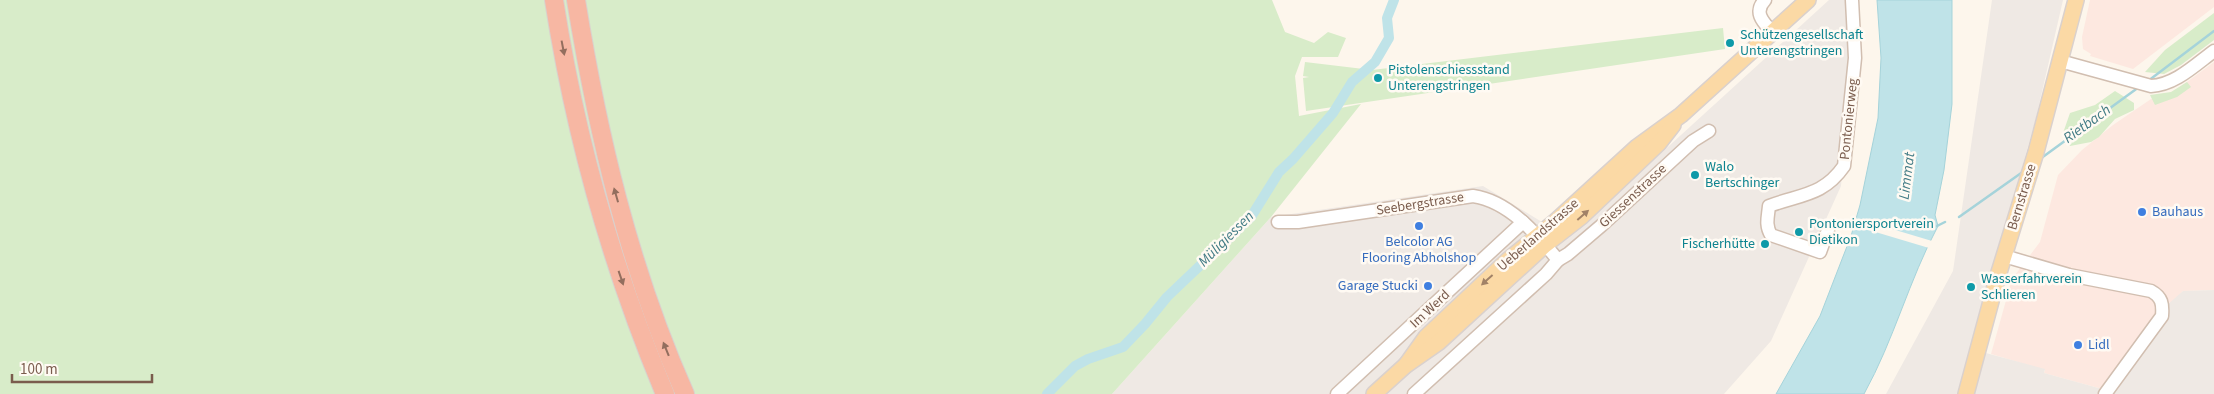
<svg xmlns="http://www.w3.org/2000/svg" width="2214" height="394" viewBox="0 0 2214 394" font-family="'Source Sans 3',sans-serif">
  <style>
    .commercial { fill: #fde8e0 }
    .industrial { fill: #efe9e4 }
    .green { fill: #d8ecc9 }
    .water { fill: #bfe3e8; stroke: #a5d3da }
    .pier { fill: #fdf6ec }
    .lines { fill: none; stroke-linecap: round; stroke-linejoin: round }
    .stream { stroke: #a5d3da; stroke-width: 2.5 }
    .canal { stroke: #bfe3e8; stroke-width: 10 }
    .minor-casing { stroke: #d1beb0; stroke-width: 15 }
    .major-casing { stroke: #dad1cd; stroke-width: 18 }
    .highway-casing { stroke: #dad1cd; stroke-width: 20 }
    .minor { stroke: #fff; stroke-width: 12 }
    .major { stroke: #fbd9a5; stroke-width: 15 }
    .highway { stroke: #f7b7a3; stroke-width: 18 }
    .oneway { fill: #936e5e }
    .oneway2 { fill: #a18267 }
    .culture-dot { fill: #0f9aa8; stroke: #fffaf3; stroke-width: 2 }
    .shop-dot { fill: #3f7fe0; stroke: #fffaf3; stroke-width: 2 }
    .labels { text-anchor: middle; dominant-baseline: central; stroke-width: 5; stroke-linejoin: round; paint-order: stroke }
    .culture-label { font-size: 14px; fill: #0d838f; stroke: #fffaf3; text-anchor: start }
    .street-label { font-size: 14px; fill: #7a5c4d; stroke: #fffaf3 }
    .shop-label { font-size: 14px; fill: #366cbe; stroke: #fffaf3; text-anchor: start }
    .water-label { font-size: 15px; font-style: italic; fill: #437c86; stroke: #fffaf3 }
  </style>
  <rect width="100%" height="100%" fill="#fdf6ec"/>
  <g class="commercial">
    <path d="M2090,0h124v7l-81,62 -43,-13 1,-2 -8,-5 -1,-12z"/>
    <path d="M2214,62v228l-31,1 -81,98 -58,-16 1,-3 -54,-16 21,-75 28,-37 18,-67 24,-25 31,-25 38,-26 21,-6z"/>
  </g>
  <g class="industrial">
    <path d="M1829,0h20l5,23 -13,163 -70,155 -47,53h-612l159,-177 212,-31 85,52z"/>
    <path d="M1992,0h71l-27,118 -65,231 74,20 -1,4 58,16 56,-76 25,-22 31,-1v104h-328l67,-123z"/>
  </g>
  <g class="green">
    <path d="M0,0h1272l13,32 29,11 14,-11 18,6 -8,19h-36l-7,19 4,40 62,-12 -90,113 -159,177h-1112z"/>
    <path d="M2214,13v27l-33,25 -17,9 -19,-2 20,-22z"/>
    <path d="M1723,28l2,21 -419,62 -3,-33 6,-1 -6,-1 2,-14 67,8z"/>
    <path d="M2187,82l4,5 -14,10 -22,8 -5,-10 21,-3z"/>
    <path d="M2115,91l19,12v7l-19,9 -16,18 -8,5 -21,4 -7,-13 7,-20 25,-8z"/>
  </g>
  <path class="water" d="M1877,0h75v104l-8,66 -9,45 3,11c-29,54 -44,114 -74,168h-88l44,-78 31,-80 9,-31 18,-87 3,-60z"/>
  <path class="pier" d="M1854,218l38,11 40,12 -3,7 -77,-23z"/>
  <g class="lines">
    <g class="stream">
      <path d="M2148,81l66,-50"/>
      <path d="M2040,159l99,-72"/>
      <path d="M1959,217l65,-46"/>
      <path d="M1937,226l8,-4"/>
    </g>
    <path class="canal" d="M1047,394l28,-28 13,-7 35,-12 22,-23 22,-27 84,-80 28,-45 14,-13 40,-46 19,-31 23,-20 14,-24 -2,-20 7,-18"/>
    <g class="minor-casing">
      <g id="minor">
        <path d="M1765,0c-12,12 -2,22 7,32"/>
        <path d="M2060,61l91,25c24,-1 44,-21 63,-35"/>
        <path d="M1278,222h20l175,-26c35,5 63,37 85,64l-12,14 -132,120"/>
        <path d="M1828,230l-8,22 -49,-17c-6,-10 -3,-18 -2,-29 32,-12 54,-10 75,-40l11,-108 -3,-58"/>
        <path d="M2004,256l65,19 82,16c11,6 12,13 11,25l-57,78"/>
        <path d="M1558,260l10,-6 34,-29 91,-84 16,-10"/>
        <path d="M1337,394l186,-172"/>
      </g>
    </g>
    <g class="major-casing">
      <g id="major">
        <path d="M1406,365l20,-28 82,-77 48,-39 81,-74 44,-32 127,-115"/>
        <path d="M1374,394l32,-29 33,-23 106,-97 36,-28 78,-74 14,-18"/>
        <path d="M1966,394l31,-115 39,-127 40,-152"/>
      </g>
    </g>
    <g class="highway-casing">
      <g id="highway">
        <path d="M554,0c21,135 58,268 111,394"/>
        <path d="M576,0c22,135 53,268 109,394"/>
      </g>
    </g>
    <use href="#minor" class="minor"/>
    <use href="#major" class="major"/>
    <use href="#highway" class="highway"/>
  </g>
  <defs><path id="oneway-solid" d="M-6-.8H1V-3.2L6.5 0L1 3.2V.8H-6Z" transform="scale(1.25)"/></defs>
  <g class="oneway">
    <use href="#oneway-solid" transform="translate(563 48) rotate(79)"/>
    <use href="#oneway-solid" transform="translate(616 195) rotate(-106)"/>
    <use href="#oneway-solid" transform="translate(621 278) rotate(71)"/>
    <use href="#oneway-solid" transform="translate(666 349) rotate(-112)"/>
  </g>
  <g class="oneway2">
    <use href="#oneway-solid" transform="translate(1583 215) rotate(-41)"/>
    <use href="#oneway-solid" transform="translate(1487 280) rotate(138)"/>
  </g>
  <g class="culture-dot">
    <circle cx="1730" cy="43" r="5"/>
    <circle cx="1378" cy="78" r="5"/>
    <circle cx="1695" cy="175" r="5"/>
    <circle cx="1799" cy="232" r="5"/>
    <circle cx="1765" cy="244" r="5"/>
    <circle cx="1971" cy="287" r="5"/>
  </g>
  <g class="shop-dot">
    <circle cx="2142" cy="212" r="5"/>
    <circle cx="1419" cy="226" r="5"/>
    <circle cx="1428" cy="286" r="5"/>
    <circle cx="2078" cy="345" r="5"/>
  </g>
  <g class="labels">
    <g class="culture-label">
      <text x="1740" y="35">Schützengesellschaft<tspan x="1740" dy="16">Unterengstringen</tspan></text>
      <text x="1388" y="70">Pistolenschiessstand<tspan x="1388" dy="16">Unterengstringen</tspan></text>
      <text x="1705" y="167">Walo<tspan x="1705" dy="16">Bertschinger</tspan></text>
      <text x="1809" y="224">Pontoniersportverein<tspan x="1809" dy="16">Dietikon</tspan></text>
      <text x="1755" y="244" text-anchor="end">Fischerhütte</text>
      <text x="1981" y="279">Wasserfahrverein<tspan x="1981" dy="16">Schlieren</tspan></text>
    </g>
    <g class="street-label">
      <text transform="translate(1849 119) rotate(-84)">Pontonierweg</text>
      <text transform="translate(1633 196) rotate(-43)">Giessenstrasse</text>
      <text transform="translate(2022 197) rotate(-73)">Bernstrasse</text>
      <text transform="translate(1420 204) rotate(-9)">Seebergstrasse</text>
      <text transform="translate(1538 235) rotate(-41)">Ueberlandstrasse</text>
      <text transform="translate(1430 309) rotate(-43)">Im Werd</text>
    </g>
    <g class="shop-label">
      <text x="2152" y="212">Bauhaus</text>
      <text x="1419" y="242" text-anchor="middle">Belcolor AG<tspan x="1419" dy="16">Flooring Abholshop</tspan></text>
      <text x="1418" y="286" text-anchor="end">Garage Stucki</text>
      <text x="2088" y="345">Lidl</text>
    </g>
    <g class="water-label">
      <text transform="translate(2087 124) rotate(-36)">Rietbach</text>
      <text transform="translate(1907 176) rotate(-83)">Limmat</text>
      <text transform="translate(1226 239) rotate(-45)">Müligiessen</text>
    </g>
  </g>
  <path d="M12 374v8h140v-8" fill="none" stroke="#7a5c4d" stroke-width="2.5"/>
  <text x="20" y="374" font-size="15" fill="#7a5c4d" stroke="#fffaf3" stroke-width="4" paint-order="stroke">100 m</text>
</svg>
